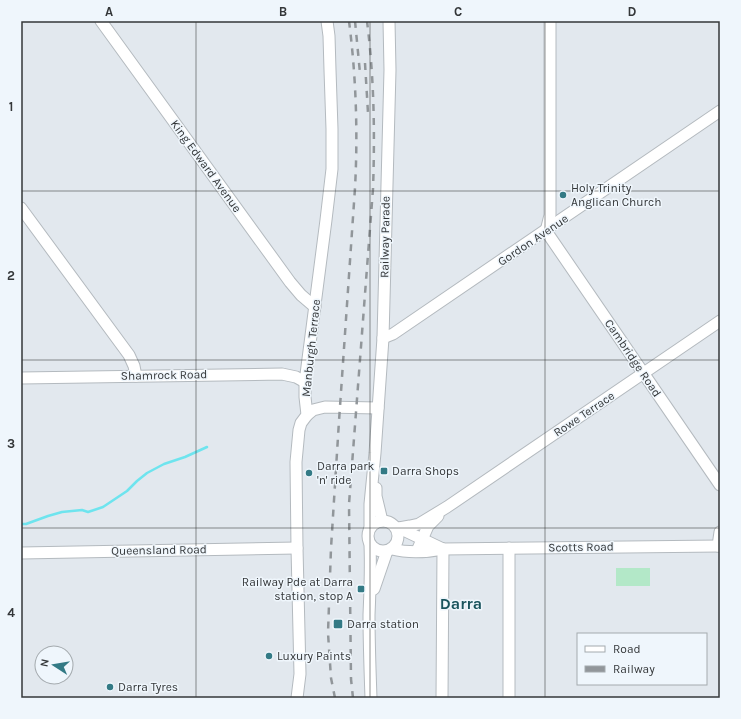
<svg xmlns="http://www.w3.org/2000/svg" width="741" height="719" viewBox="0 0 741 719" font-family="Karla,sans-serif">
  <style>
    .green { fill: #b3e8c8 }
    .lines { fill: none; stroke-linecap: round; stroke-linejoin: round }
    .stream { stroke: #6ee4ee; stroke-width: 2.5 }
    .minor-casing { stroke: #b4babf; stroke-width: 13 }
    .minor { stroke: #fff; stroke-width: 11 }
    .rail { stroke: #91969a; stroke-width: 2.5; stroke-dasharray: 7 7; stroke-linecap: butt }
    .grid { fill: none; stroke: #343739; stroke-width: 1; stroke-opacity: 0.55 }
    .poi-dot { fill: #337a85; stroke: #eff6fc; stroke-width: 1.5 }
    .labels { text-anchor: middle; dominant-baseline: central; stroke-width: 3; stroke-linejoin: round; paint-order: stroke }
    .street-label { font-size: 12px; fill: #343739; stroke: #eff6fc }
    .poi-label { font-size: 12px; fill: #343739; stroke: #eff6fc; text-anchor: start }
    .district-label { font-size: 16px; font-weight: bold; fill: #1a545d; stroke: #eff6fc }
    .neatline { fill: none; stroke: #343739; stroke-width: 1.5 }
    .grid-label { font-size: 13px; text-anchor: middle; font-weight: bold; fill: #343739 }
  </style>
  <rect width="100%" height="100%" fill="#e2e8ee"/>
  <rect class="green" x="616" y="568" width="34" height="18"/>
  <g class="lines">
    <path class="stream" d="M21,524h5l22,-8 14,-4 20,-2 6,2 15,-5 24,-16 10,-10 10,-8 17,-9 21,-7 22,-10"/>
    <g class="minor-casing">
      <g id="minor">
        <path d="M101,21l189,261 11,13 14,12"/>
        <path d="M550,21v194l-4,16 174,254"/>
        <path d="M21,208l108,147 5,11 2,10"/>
        <path d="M383,338l10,-4 327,-223"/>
        <path d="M21,378l261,-4 14,3 9,5"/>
        <path d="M307,415l6,-5 12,-3 53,1"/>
        <path d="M376,488v8l6,25"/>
        <circle cx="383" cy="536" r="15"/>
        <path d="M370,528v-24l5,-51 8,-115 7,-268 -1,-49"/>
        <path d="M399,528l11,-2 9,-2 28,-17 273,-186"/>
        <path d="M399,528l44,21"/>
        <path d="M370,545c1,23 0,47 -1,70 0,28 1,55 2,83"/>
        <path d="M718,546l2,-14"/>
        <path d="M392,549c16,4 35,3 51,0l277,-3"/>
        <path d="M417,551l11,-25 10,-10"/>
        <path d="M21,553l276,-5"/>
        <path d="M374,589l13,-38"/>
        <path d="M297,698l3,-24 -3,-126 -1,-86 3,-32 2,-7 6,-8 -2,-18v-15l21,-162 6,-51v-40l-2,-59 -1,-34 -2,-15"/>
        <path d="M442,698l1,-149"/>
        <path d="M509,698v-150"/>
      </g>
    </g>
    <use href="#minor" class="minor"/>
    <g class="rail">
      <path d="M355,21l5,52"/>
      <path d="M365,63l3,50"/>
      <path d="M335,698l-4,-20 -3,-45 3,-85 8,-127 16,-233c3,-56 1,-112 -6,-167"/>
      <path d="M353,698l-2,-19 -2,-175 24,-315c2,-57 1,-112 -6,-168"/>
    </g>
  </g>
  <path class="grid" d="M196,21v677M370,21v677M545,21v677M21,191h699M21,360h699M21,528h699"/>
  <g class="poi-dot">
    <circle cx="563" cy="195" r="4"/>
    <rect x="380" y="467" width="8" height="8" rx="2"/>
    <circle cx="309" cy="473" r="4"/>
    <rect x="357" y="585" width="8" height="8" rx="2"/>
    <rect x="333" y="619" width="10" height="10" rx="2"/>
    <circle cx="269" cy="656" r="4"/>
    <circle cx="110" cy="687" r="4"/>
  </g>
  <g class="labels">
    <g class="street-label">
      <text transform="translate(206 166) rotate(54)">King Edward Avenue</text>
      <text transform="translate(385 237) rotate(-89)">Railway Parade</text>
      <text transform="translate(533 240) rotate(-34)">Gordon Avenue</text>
      <text transform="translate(311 348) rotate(-84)">Manburgh Terrace</text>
      <text transform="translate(633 358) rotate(56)">Cambridge Road</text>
      <text transform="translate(164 375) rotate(-1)">Shamrock Road</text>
      <text transform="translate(584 414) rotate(-34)">Rowe Terrace</text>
      <text transform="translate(581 547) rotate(-1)">Scotts Road</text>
      <text transform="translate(159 550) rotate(-1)">Queensland Road</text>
    </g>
    <g class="poi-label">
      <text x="571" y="188">Holy Trinity<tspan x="571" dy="14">Anglican Church</tspan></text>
      <text x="317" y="466">Darra park<tspan x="317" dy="14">'n' ride</tspan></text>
      <text x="392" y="471">Darra Shops</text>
      <text x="353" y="582" text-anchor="end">Railway Pde at Darra<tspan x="353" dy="14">station, stop A</tspan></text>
      <text x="347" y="624">Darra station</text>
      <text x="277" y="656">Luxury Paints</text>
      <text x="118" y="687">Darra Tyres</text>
    </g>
    <g class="district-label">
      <text x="461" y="603">Darra</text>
    </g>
  </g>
  <rect width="741" height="719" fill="none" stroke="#eff6fc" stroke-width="44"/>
  <rect x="577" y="633" width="130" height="52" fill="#eff6fc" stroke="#a4aaae"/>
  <rect x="585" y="646" width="20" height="6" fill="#ffffff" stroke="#a4aaae"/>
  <text x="613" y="653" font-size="12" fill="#343739">Road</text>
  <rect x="585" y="666" width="20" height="6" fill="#91969a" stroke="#a4aaae"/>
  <text x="613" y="673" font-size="12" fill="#343739">Railway</text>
  <g transform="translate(54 665) rotate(282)"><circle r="19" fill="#eff6fc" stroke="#a4aaae"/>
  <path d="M0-3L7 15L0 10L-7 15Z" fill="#337a85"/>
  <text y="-6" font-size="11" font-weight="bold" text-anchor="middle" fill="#343739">N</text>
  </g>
  <rect x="22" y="22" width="697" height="675" class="neatline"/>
  <g class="grid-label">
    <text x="109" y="16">A</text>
    <text x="283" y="16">B</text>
    <text x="458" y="16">C</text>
    <text x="632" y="16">D</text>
    <text x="11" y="111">1</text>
    <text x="11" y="280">2</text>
    <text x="11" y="448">3</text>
    <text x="11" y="617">4</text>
  </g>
</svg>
